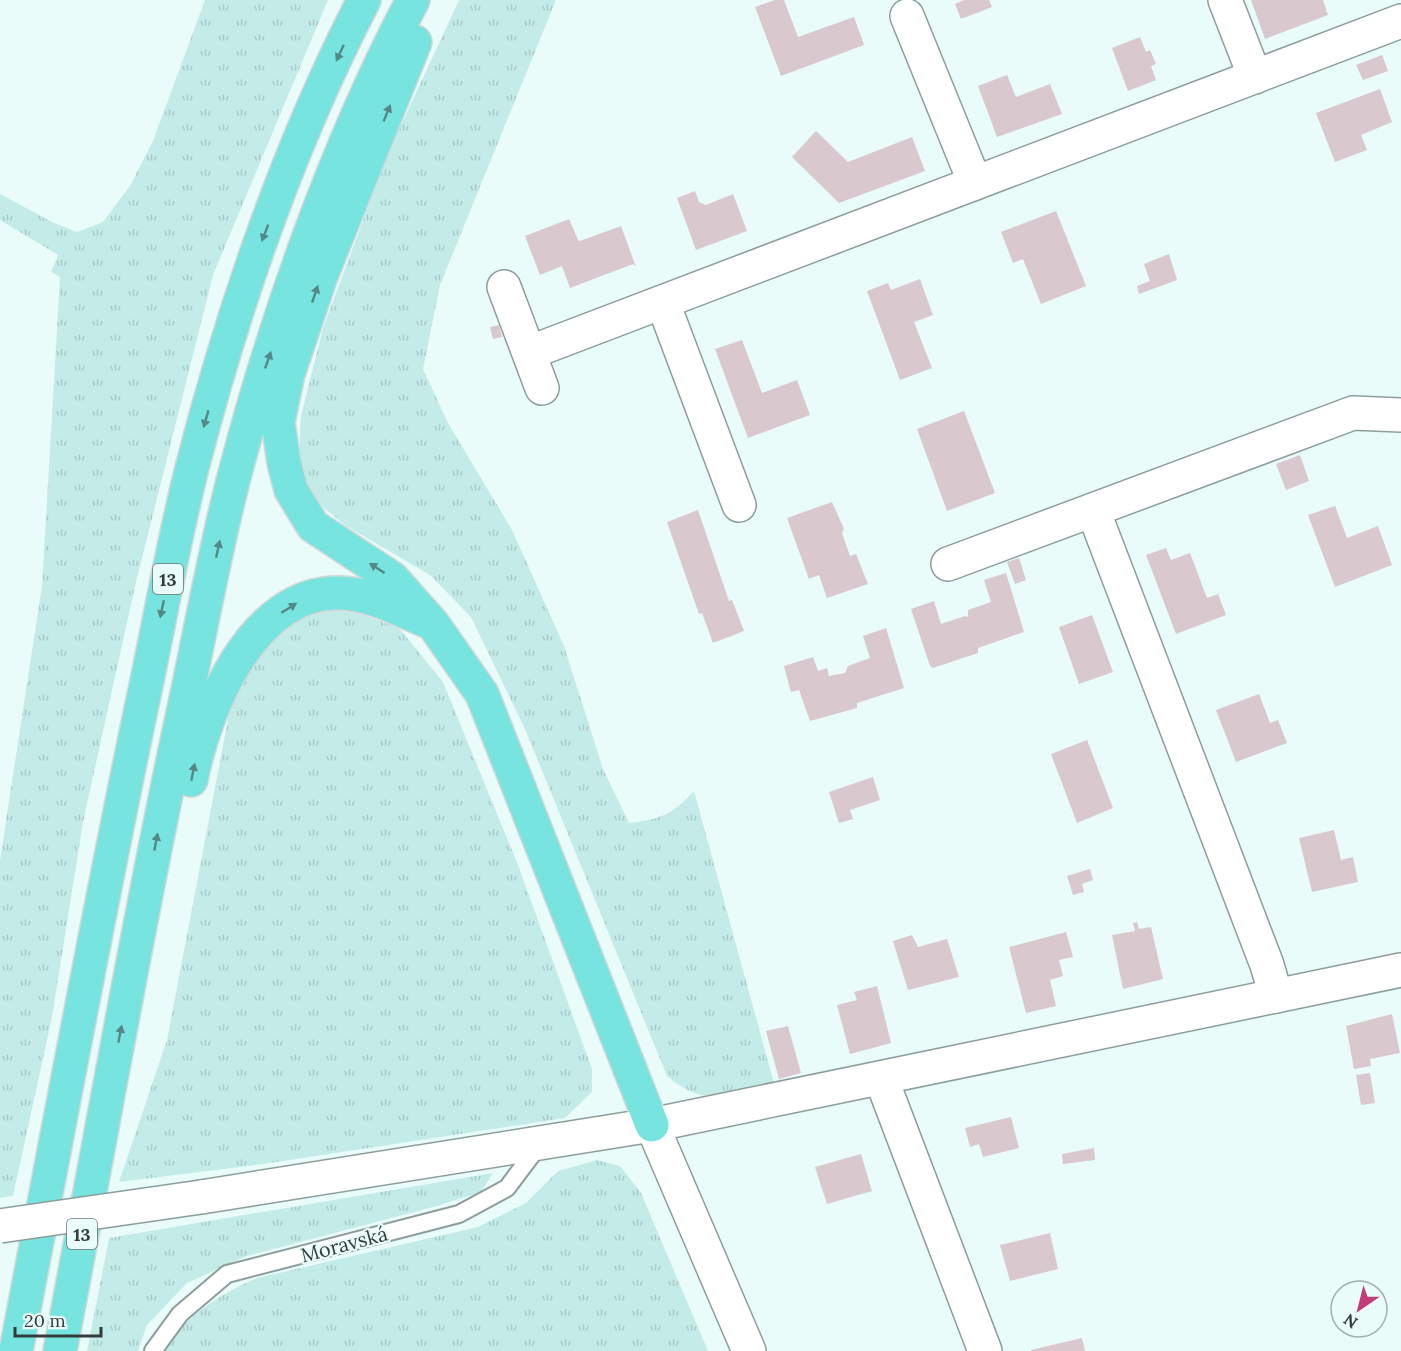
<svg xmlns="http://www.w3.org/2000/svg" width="1401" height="1351" viewBox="0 0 1401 1351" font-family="Lora,serif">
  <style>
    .grass { fill: url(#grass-tufts) }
    .building { fill: #d9c8cd }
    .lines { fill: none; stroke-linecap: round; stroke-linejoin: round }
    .service-casing { stroke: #8c9e9c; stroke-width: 20 }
    .minor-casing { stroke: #8c9e9c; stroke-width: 36 }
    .tertiary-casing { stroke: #8c9e9c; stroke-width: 36 }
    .trunk-casing { stroke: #d7d8d8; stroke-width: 36 }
    .service { stroke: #fff; stroke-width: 16 }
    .minor { stroke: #fff; stroke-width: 33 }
    .tertiary { stroke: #fff; stroke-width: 33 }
    .trunk { stroke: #77e4df; stroke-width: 33 }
    .tertiary-bridge-casing { stroke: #8c9e9c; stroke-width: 36; stroke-linecap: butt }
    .tertiary-bridge { stroke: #fff; stroke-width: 33 }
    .oneway { fill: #538885 }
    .labels { text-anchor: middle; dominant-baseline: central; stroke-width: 4.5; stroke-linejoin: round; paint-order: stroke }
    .shield { fill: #e9fcfa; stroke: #6b7675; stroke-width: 1.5 }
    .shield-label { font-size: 18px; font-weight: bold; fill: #353d3c }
    .street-label { font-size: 20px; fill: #353d3c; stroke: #e9fcfa }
  </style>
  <defs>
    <pattern id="grass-tufts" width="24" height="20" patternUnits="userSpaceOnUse" patternTransform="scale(1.5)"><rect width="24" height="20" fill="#c3ece9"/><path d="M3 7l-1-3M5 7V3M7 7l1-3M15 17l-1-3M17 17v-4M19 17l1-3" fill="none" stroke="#a8cbc9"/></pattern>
  </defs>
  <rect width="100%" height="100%" fill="#e9fcfa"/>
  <g class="grass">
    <path d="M205,0h123l-115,275 -77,307 -53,240 -31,195 -39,179 -13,2v-338l42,-274 18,-309 -9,-5 7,-17 -58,-35v-26l52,28 25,10 26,-10 27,-36 23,-45z"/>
    <path d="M459,0h97l-116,285 -17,84 25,54 64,107 52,116 39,123 26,54c32,-4 43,-8 65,-32l81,296c-46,7 -69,22 -108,-11l-142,-347 -54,-112 -41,-42 -84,-49 -33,-27 -15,-29 3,-54 22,-88 66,-177z"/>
    <path d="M307,610h44l48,18 44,54 75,183 74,204v23l-27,26 -302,46 -144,18 48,-142 66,-347 22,-43z"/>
    <path d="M597,1160l23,6 21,27 67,158h-543c16,-34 59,-59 92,-73l221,-51 48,-24 32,-32z"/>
    <path d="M493,1173l-12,19 -44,14 -190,50 -60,27 -40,42 -9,26h-51l22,-113z"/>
  </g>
  <g class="building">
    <path d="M775,0h9l14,37 56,-20 10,28 -83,31 -26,-69z"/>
    <path d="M964,0h25l3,7 -31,12 -6,-15z"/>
    <path d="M1251,0h72l5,15 -63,24z"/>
    <path d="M1140,37l6,15 4,-2 6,14 -5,2 5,14 -28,11 -16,-43z"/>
    <path d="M1382,55l6,16 -25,9 -7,-15z"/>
    <path d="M1007,75l9,22 34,-13 12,30 -65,23 -19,-51z"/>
    <path d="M1380,89l12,33 -31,13 6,15 -32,12 -19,-49z"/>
    <path d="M816,131l32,31 64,-25 13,34 -86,32 -47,-46z"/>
    <path d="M695,191l4,11 7,3 27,-11 14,37 -51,19 -19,-52z"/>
    <path d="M1056,211l30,75 -45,18 -18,-45 -10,4 -12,-31z"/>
    <path d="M569,219l9,21 2,1 41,-15 15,41 -3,-3 -63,24 -8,-22 -22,9 -15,-39z"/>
    <path d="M1169,254l8,26 -38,14 -2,-8 13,-5 -6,-17z"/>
    <path d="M920,279l13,36 -19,7 18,46 -32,12 -33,-89 21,-8 3,7z"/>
    <path d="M499,325l3,12 -9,2 -3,-12z"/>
    <path d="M742,340l20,53 35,-13 13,35 -62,23 -33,-89z"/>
    <path d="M964,411l31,82 -48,18 -30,-82z"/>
    <path d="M1300,455l9,26 -23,9 -10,-26z"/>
    <path d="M832,502l12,27 -2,4 8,23 6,-2 12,30 -41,14 -8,-23 -10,4 -22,-61z"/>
    <path d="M1335,506l12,32 31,-12 14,39 -57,22 -27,-72z"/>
    <path d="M698,510l31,91 3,-1 12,31 -31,12 -11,-30 -3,1 -32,-92z"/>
    <path d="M1166,548l5,12 19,-7 17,45 11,-4 8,21 -50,19 -30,-79z"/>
    <path d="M1019,558l7,22 -11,4 -8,-22z"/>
    <path d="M1006,573l18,59 -46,16v5l-45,15 -3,-2 -19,-57 23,-8 7,23 24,-8 3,1v-7l23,-8 -7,-22z"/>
    <path d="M1092,615l21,57 -34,12 -20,-57z"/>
    <path d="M886,628l18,60 -47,15v5l-47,13 -11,-31 -8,2 -7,-26 29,-9 5,14 9,-3 2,8 16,-3 3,-7 22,-8 -7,-22z"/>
    <path d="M1259,694l11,29 8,-3 9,23 -51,19 -20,-52z"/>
    <path d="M1087,740l26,68 -36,15 -26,-69z"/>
    <path d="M873,777l7,23 -30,10 3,9 -14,4 -10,-31z"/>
    <path d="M1334,830l7,30 12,-3 5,25 -46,10 -13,-54z"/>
    <path d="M1090,869l3,11 -11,4 2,8 -11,3 -6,-19z"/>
    <path d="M1137,922l2,7 12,-2 12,52 -40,10 -11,-54 23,-4 -2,-8z"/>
    <path d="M1066,932l7,25 -14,3 4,16 -13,4 6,26 -30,7 -17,-66z"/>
    <path d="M912,935l6,12 29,-8 12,38 -51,13 -15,-49z"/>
    <path d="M877,986l14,57 -41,11 -13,-49 20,-5 -3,-8z"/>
    <path d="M1392,1014l8,39 -30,6 1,7 -17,3 -8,-43z"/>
    <path d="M788,1026l13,47 -22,6 -13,-48z"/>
    <path d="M1370,1073l5,30 -14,2 -5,-30z"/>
    <path d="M1011,1117l8,31 -36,9 -4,-13 -9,3 -5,-19z"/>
    <path d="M1094,1148l1,12 -32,4 -1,-10z"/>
    <path d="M861,1154l11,37 -45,13 -12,-37z"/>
    <path d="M1050,1233l8,36 -48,12 -10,-36z"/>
    <path d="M1082,1338l3,13h-54v-1z"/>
  </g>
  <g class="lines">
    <g class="service-casing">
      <path id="service" d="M153,1351l27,-37 47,-40 232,-60 48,-26 33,-44"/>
    </g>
    <g class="minor-casing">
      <g id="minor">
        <path d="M1225,0l30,77"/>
        <path d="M907,16l68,167"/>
        <path d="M504,287l38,101"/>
        <path d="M663,303l76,202"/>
        <path d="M531,352l870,-331"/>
        <path d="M1093,510l174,455 9,31"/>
        <path d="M948,564l405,-151 48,2"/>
        <path d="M881,1078l104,273"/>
      </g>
    </g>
    <g class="tertiary-casing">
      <g id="tertiary">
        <path d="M652,1125l97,226"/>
        <path d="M201,1197l451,-72 749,-155"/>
      </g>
    </g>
    <g class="trunk-casing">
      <g id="trunk">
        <path d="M415,42l-94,234 -33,98 -10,48 6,41 7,27 22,36 79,52 41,46 49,70 170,431"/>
        <path d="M191,780c13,-69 61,-188 147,-187 31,0 58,15 86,27"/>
        <path d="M16,1351c42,-219 82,-438 128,-656 16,-75 29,-152 48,-227 41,-160 96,-321 172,-468"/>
        <path d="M60,1351c42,-219 80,-439 127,-657 15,-71 28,-143 46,-213 41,-159 103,-336 180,-481"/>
      </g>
    </g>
    <use href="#service" class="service"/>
    <use href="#minor" class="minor"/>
    <use href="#tertiary" class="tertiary"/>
    <use href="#trunk" class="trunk"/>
    <g class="tertiary-bridge-casing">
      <path id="tertiary-bridge" d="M0,1226l201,-29"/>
    </g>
    <use href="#tertiary-bridge" class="tertiary-bridge"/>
  </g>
  <defs><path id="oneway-solid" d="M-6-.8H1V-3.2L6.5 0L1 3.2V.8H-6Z" transform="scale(1.5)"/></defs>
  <g class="oneway">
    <use href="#oneway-solid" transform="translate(340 53) rotate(115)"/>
    <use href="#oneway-solid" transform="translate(387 113) rotate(-68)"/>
    <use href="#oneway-solid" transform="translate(265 233) rotate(111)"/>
    <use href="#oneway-solid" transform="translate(315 294) rotate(-71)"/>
    <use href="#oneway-solid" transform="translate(268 360) rotate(-71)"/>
    <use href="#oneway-solid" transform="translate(206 419) rotate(106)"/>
    <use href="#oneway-solid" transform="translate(218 549) rotate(-78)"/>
    <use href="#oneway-solid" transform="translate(377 568) rotate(-147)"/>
    <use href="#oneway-solid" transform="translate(289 608) rotate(-32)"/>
    <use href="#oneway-solid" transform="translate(162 609) rotate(102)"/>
    <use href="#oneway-solid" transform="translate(193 772) rotate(-79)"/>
    <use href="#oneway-solid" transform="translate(156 842) rotate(-79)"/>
    <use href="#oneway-solid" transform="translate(120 1034) rotate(-79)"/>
  </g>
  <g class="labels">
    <g class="shield">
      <rect x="153" y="564" width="30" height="30" rx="4.5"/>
      <rect x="67" y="1219" width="30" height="30" rx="4.5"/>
    </g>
    <g class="shield-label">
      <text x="168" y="579">13</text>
      <text x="82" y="1234">13</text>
    </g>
    <g class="street-label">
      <text transform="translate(344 1244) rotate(-15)">Moravská</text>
    </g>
  </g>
  <g transform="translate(1359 1309) rotate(215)"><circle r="28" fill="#e9fcfa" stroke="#a1b0ae" stroke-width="1.5"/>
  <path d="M0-4.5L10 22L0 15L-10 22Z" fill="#c33b79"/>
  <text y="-9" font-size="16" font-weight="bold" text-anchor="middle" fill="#353d3c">N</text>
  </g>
  <path d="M15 1327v9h86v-9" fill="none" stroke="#353d3c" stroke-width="3"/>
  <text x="24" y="1327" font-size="18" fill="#353d3c" stroke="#e9fcfa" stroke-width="4.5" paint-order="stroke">20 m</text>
</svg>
